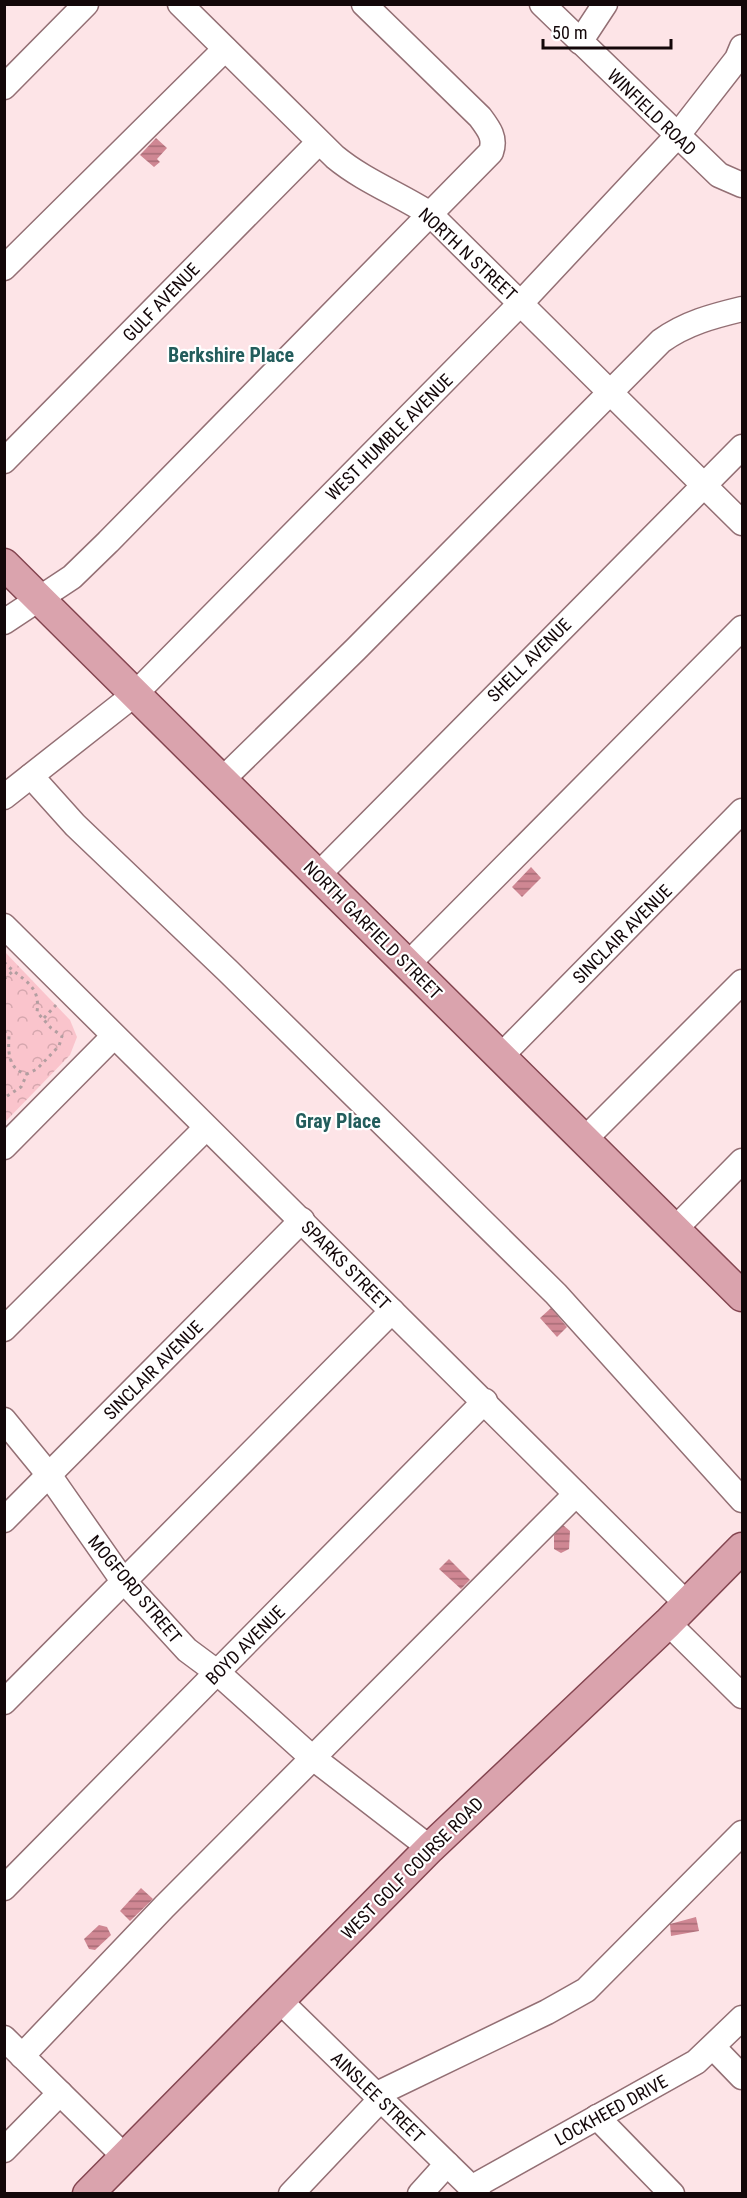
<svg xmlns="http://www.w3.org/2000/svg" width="747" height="2198" viewBox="0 0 747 2198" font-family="'Roboto Condensed',sans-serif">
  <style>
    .park { fill: url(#park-crowns) }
    .water { fill: url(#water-rules) }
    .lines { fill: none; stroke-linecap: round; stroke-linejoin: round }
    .minor-casing { stroke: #936f74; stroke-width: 27 }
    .major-casing { stroke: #844550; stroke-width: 33 }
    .path { stroke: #b39ea1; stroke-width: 3; stroke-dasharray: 3 4.5; stroke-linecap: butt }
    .minor { stroke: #fff; stroke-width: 24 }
    .major { stroke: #daa3ad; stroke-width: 30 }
    .labels { text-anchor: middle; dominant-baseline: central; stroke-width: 4.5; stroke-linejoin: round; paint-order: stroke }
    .street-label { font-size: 18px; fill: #130709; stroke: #fff }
    .neighbourhood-label { font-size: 20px; font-weight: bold; fill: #235d5c; stroke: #fff }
  </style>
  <defs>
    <pattern id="park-crowns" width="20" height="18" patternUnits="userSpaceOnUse" patternTransform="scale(1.5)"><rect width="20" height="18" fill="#fac4cc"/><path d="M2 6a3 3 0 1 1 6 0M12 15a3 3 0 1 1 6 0" fill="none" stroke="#d5a7ae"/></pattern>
    <pattern id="water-rules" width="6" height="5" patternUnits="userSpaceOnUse" patternTransform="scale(1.5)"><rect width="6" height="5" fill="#cf8793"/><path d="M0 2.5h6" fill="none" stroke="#a76c76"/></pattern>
  </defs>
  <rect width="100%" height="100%" fill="#fde4e7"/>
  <path class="park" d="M5,952l65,68 7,17 -7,18 -65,67z"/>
  <g class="water">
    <path d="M156,138l11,10 -10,11 3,3 -6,5 -14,-12z"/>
    <path d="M531,867l10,11 -19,19 -10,-10z"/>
    <path d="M551,1308l16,19 -10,10 -17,-19z"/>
    <path d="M563,1525l7,6 -1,18 -8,4 -7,-4v-14z"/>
    <path d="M449,1559l21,21 -9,9 -22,-20z"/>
    <path d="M141,1888l12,11 -23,22 -10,-10z"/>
    <path d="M696,1917l3,14 -28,5 -1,-12z"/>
    <path d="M99,1925l8,2 4,8 -16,15 -6,-1 -5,-10z"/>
  </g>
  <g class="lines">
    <g class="minor-casing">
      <g id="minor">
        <path d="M180,4l155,153c29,24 64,37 95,57l312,309"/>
        <path d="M542,4l177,171 23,10"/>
        <path d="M580,42l25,-38"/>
        <path d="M4,87l82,-83"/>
        <path d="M4,268l221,-219"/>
        <path d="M4,461l314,-318"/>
        <path d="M4,622l68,-45 36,-35 383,-390c5,-14 -2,-23 -11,-35l-116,-113"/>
        <path d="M31,776l44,49 153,146 328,323 186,206"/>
        <path d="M222,780l134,-131 305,-308c25,-18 52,-25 81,-32"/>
        <path d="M4,797l131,-103 385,-390 157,-168 60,-77 5,-12"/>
        <path d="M318,875l424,-428"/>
        <path d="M4,926l683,678"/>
        <path d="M408,964l334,-336"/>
        <path d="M501,1056l241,-245"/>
        <path d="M585,1139l157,-157"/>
        <path d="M4,1147l110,-111"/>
        <path d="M675,1229l67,-68"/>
        <path d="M4,1329l202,-201"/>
        <path d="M4,1420l45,55 72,103 66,72 31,23 90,81 122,94"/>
        <path d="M4,1520l298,-300"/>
        <path d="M668,1623l74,73"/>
        <path d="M4,1702l388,-391"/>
        <path d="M4,1888l481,-487"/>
        <path d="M279,2000l199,194"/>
        <path d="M4,2038l121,119"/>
        <path d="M713,2047l29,30"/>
        <path d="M22,2056l142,-149 412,-413"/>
        <path d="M375,2095l172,-83 39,-22 156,-157"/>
        <path d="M597,2117l75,77"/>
        <path d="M4,2150l56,-57"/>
        <path d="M471,2188l225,-126 46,-44"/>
        <path d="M291,2194l89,-94"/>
        <path d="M420,2194l27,-30"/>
      </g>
    </g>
    <g class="major-casing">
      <g id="major">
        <path d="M4,564l738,732"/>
        <path d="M88,2194l342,-346 238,-225 74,-75"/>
      </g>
    </g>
    <g class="path">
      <path d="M4,962c18,19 37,22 33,50l14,16 11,8 -3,10 -22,23 -10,5 -6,13 -17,11"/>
      <path d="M4,979l9,-8"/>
      <path d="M44,1018l12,-13"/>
      <path d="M4,1031l5,5c-1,16 -1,34 18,38"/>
    </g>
    <use href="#minor" class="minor"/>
    <use href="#major" class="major"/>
  </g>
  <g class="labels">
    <g class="street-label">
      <text transform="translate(652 112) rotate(44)">WINFIELD ROAD</text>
      <text transform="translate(468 254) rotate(43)">NORTH N STREET</text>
      <text transform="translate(161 302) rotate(-46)">GULF AVENUE</text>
      <text transform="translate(389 437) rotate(-45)">WEST HUMBLE AVENUE</text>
      <text transform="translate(529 660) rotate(-45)">SHELL AVENUE</text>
      <text transform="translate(373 930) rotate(45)">NORTH GARFIELD STREET</text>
      <text transform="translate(622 934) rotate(-45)">SINCLAIR AVENUE</text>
      <text transform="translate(346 1265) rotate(45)">SPARKS STREET</text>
      <text transform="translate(153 1370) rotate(-45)">SINCLAIR AVENUE</text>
      <text transform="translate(135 1589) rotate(50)">MOGFORD STREET</text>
      <text transform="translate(245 1645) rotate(-45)">BOYD AVENUE</text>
      <text transform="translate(412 1868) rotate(-45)">WEST GOLF COURSE ROAD</text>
      <text transform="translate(378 2097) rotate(44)">AINSLEE STREET</text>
      <text transform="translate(611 2110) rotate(-29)">LOCKHEED DRIVE</text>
    </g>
    <g class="neighbourhood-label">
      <text x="231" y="355">Berkshire Place</text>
      <text x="338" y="1121">Gray Place</text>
    </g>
  </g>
  <rect width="747" height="2198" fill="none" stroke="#130709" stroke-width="12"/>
  <path d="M543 39v9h128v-9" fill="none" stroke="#130709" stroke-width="3"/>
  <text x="552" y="39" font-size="18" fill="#130709" stroke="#ffffff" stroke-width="4.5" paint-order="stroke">50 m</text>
</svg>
